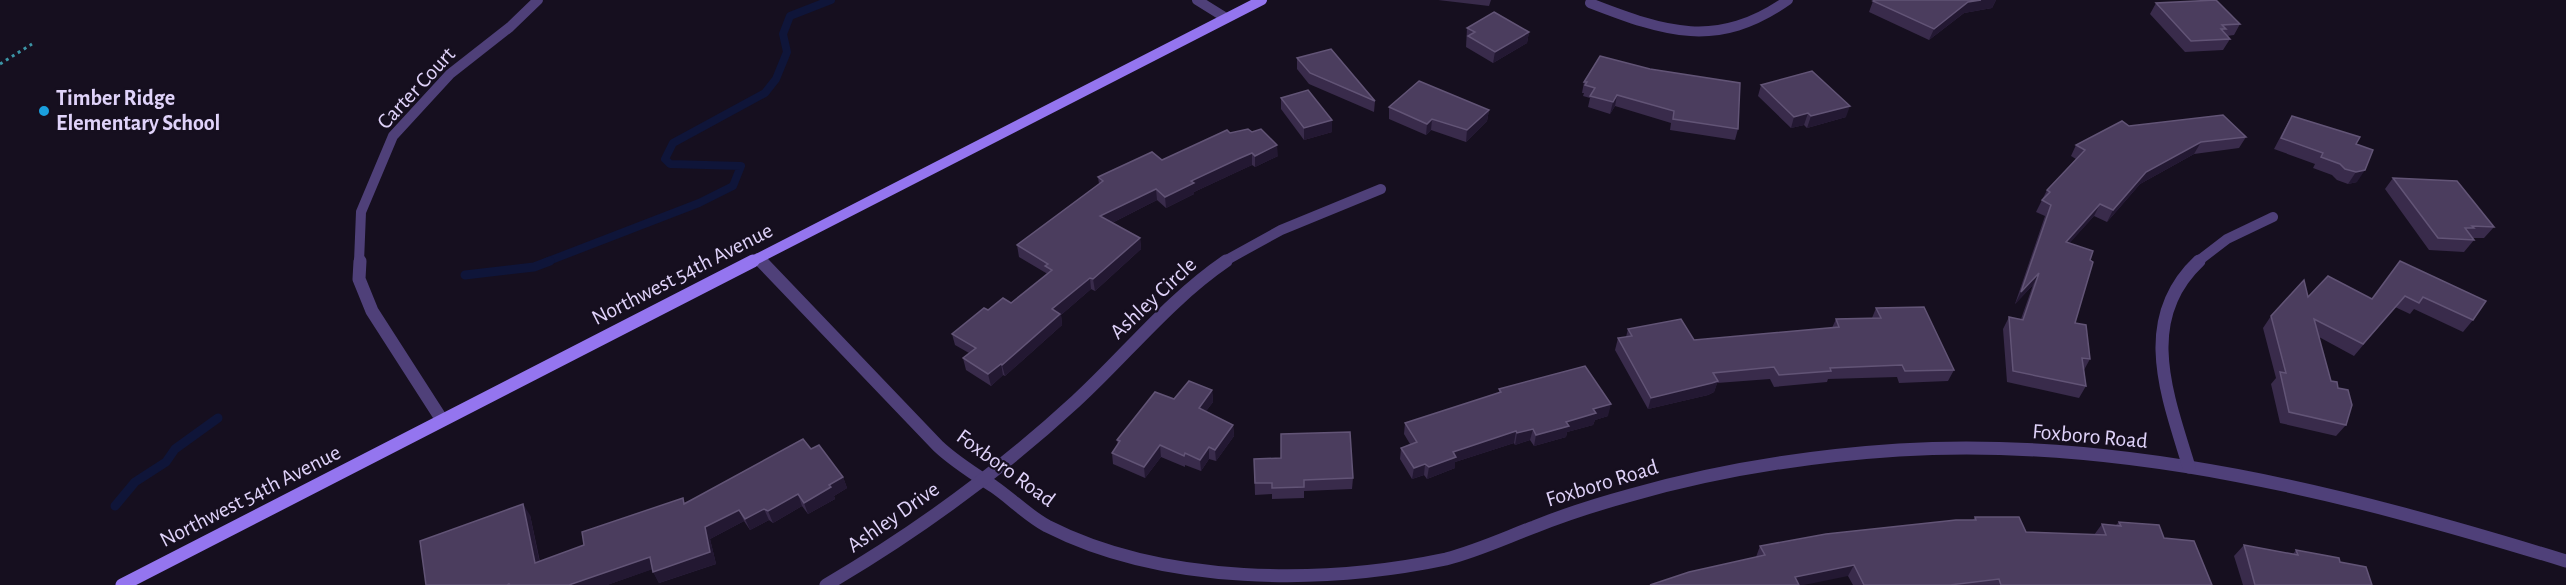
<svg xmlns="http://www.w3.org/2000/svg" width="2566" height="585" viewBox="0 0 2566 585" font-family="'Alegreya Sans',sans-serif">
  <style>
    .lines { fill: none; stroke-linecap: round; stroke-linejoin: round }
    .stream-far1 { stroke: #0f1539; stroke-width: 8 }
    .stream { stroke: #0f1539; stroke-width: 9 }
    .path { stroke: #3c94a5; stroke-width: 3; stroke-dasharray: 3 4; stroke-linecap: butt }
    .street-far1 { stroke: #4f4079; stroke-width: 10 }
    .street { stroke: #4f4079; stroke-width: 13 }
    .secondary-far1 { stroke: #9475ef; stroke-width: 10 }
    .secondary { stroke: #9475ef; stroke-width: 13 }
    .wall { fill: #392b4b }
    .shaded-wall { fill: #231832 }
    .building { fill: #4b3d5e; stroke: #625476; stroke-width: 1.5 }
    .poi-dot { fill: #1a9fde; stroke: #160f1f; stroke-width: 2 }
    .labels { text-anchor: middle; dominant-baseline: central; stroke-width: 4.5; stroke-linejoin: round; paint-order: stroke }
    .street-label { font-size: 22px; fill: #e0d3fa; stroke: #160f1f }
    .poi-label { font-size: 22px; font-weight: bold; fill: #e0d3fa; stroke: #160f1f; text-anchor: start }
  </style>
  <rect width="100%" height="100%" fill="#160f1f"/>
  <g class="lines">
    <path class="stream-far1" d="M546,262l153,-59 34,-17 8,-20 -71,-2 -5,-5 8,-16 92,-50 11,-14 11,-27 -4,-18 7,-18 41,-16"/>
    <g class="stream">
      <path d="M465,275l69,-8 16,-6"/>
      <path d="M115,506l20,-24 31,-20 9,-13 43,-31"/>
    </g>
    <path class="path" d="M0,64l32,-20"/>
    <g class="street-far1">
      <path d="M1197,0l29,18"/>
      <path d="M1590,3c75,29 127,47 198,-3"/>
      <path d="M758,258l4,4"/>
      <path d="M359,262l2,-50 32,-76 57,-62 60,-47 28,-27"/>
      <path d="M1223,262l58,-32 100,-41"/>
      <path d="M2197,262l30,-23 46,-22"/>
    </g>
    <g class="street">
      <path d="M360,261l-1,18 13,32 70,109"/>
      <path d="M761,261l177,185c17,16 35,27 55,40 19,13 34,29 54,40 116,59 275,59 399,33 31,-8 59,-21 88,-32 32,-13 64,-23 97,-32 87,-25 177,-39 268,-45 227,-14 452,45 667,111"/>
      <path d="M2189,467c-21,-70 -53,-147 10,-206"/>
      <path d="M826,585c89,-52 174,-114 250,-184 50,-46 93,-101 150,-140"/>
    </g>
    <path class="secondary-far1" d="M751,262l511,-262"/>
    <path class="secondary" d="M122,585l631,-324"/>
  </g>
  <g class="wall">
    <path d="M1438,0h53l-2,6z"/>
    <path d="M1875,0h121l-4,8 -28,5 -35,27 -60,-28 4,-11z"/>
    <path d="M2156,3l84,21 -6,11 -7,1 3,3 -7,11 -38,2 -35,-38z"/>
    <path d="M1467,28l62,4 -2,11 -34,20 -27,-16z"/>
    <path d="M1297,58l78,43 -1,11 -65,-28 -12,-15z"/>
    <path d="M1584,82l154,47 -3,11 -65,-10 1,-7 -56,-17 -5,8 -22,-7 2,-9 -7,-2 1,-3h-2z"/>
    <path d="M1761,85l85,32 -39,11 -3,-3 -13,3 -33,-32z"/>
    <path d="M1281,98l51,22v12l-28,8 -23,-31z"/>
    <path d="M1389,107l100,3 -2,11 -21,21 -35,-12 -5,5 -37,-16z"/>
    <path d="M2292,116l64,28 1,38 -9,2 -11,-4 -5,-5 -19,-7 2,-4 -41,-15 11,-21z"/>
    <path d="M2129,126l117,11 -7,11 -45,6 -54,30 -33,38 -13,-6 -25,27 21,17 -15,63 15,36 -6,11 2,16 -7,12 -72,-16 -4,-53 6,-12 12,2 12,-34 -18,19 30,-88 -9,-4 11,-22 29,-31 -5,-3 5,-11z"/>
    <path d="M1230,133l48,23 -23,11 -3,-2 -13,6 -45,21v2l-28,14 -9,-8 -45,23 28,15 1,11 -46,42 -4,-2 -30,26 1,10 -57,51 -2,-1 -12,11 -25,-16 -3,-12 6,-5 -14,-8 -3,-11 36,-24 23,-7 36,-29 -1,-1 -27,-16 -2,-12 82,-61 -1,-7 64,-17z"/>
    <path d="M2393,178l101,49 -10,11h-12l2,2 -10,12 -35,-2 -44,-61z"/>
    <path d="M2400,261l73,59 -10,12 -49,-23 -4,5 -15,-7 -41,49 -35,-19 12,44 15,44 -10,11 -56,-13 -9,-39 5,-6 -13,-50 8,-12 101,-17z"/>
    <path d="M1876,308l78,62 -6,11 -49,2 -2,-6 -69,2 -1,3 -53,5 -4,-8 -53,4 -3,9 -6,3 -60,14 -33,-59 3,-12 8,-1 2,-8 66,11 138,-12 4,-9 36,-1z"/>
    <path d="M1499,389l109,27 -13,4 -2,5 -26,7 -1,5 -32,9 -4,-6 -15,5 -1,-2 -59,19v6l-28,11 -3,-4 -12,4 -12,-20 1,-11 9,-4 -6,-10 1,-11 94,-30z"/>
    <path d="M1212,390l1,12 -7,9 27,14 1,11 -18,25 -7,-2 -8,12 -16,-6v2l-24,-10 -16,21 -32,-14 -1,-11 6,-8 -1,-5 57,-41z"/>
    <path d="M811,449l32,28 4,11 -13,8 1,3 -27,15 -6,-8 -29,17 -4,-3 -19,10 -6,-9 -34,18 6,25 -57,19 -7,-14 -45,16h-181l104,-70 10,47 44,-17z"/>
    <path d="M1254,459l99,19 -1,11 -48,2v7l-32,1v-5l-17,1z"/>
    <path d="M1975,517l51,15 68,3 8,-11 14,1 3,-3 45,16 48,47h-359l-5,-9 -92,-19 4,-11 213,-26z"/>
    <path d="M2244,545l49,9 3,-4 44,12 32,23h-129l-9,-29z"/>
  </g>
  <g class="shaded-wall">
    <path d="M1981,0h15l-4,8 -28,5 -35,27 5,-11 34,-27z"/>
    <path d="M1529,32l-2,11 -34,20 2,-11z"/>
    <path d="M1617,95l-2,11 -5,8 3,-12z"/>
    <path d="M1850,106l-4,11 -39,11 4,-12z"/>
    <path d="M1489,110l-2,11 -21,21 1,-12z"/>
    <path d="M1808,113l-4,12 -13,3 3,-11z"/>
    <path d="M1432,119l-1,11 -5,5 1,-11z"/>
    <path d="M1332,120v12l-28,8v-12z"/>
    <path d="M2201,142l-7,12 -54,30 -33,38 6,-12 33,-38z"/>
    <path d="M1277,145l1,11 -23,11v-11z"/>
    <path d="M1252,153v12l-58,27v2l-28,14 -1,-11 26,-16z"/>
    <path d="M2365,170l-8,12 -9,2 8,-12z"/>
    <path d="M1156,189l1,11 -55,28 -2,-12z"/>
    <path d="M2100,204l-6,12 -34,38 6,-12z"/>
    <path d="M1140,238l1,11 -46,42 -2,-12z"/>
    <path d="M2039,273l-6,12 -18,19 6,-12z"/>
    <path d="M1090,278l1,11 -30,26 1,10 -57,51 -3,-11 50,-56z"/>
    <path d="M1001,364l2,11 -12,11 -3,-12z"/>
    <path d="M1718,381l-4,11 -6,3 -60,14 3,-11z"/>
    <path d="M1212,390l1,12 -13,17 -1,-11z"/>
    <path d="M1611,404l-3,12 -13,4 -2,5 -26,7 -1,5 -32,9 2,-11 57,-26z"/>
    <path d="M1233,425l1,11 -18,25 -1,-11z"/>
    <path d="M1533,429l-3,11 -15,5 2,-12z"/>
    <path d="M1516,431l-2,12 -59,19v6l-28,11 2,-12 24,-15z"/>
    <path d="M1160,445l1,12 -16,21 -1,-11z"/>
    <path d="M1209,447v12l-8,12 -1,-11z"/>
    <path d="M1425,464l-1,11 -12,4 2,-11z"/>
    <path d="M843,477l4,11 -13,8 1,3 -27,15 -4,-11 25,-18z"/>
    <path d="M798,494l4,12 -29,17 -5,-12z"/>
    <path d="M523,504l7,11 12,59 -7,-11z"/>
    <path d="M764,509l5,11 -19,10 -5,-11z"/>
    <path d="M739,510l5,11 -34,18 6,25 -57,19 -6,-11 52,-45z"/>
    <path d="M650,557l6,11 -49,17h-38z"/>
    <path d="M1854,565l-6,11 -44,9h-13l4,-8z"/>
  </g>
  <g class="building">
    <path d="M1875,0h106l-13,2 -34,27 -61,-28z"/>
    <path d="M2216,0l24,24 -18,1 4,4h-5l9,10 -39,2 -35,-38z"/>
    <path d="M1494,12l35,20 -34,20 -27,-16 7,-4 -8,-4z"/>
    <path d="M1331,49l44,52 -65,-28 -13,-15z"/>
    <path d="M1600,56l50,13 90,14 -2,46 -65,-10 1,-8 -57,-16 -4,7 -23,-6 5,-8 -10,-3 2,-3h-3z"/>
    <path d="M1812,71l38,35 -39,10 -3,-3 -14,4 -33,-32z"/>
    <path d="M1419,81l70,29 -22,20 -35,-11 -5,5 -38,-17z"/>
    <path d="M1308,90l24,30 -28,8 -23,-30z"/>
    <path d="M2223,115l23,22 -45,5 -55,30 -33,38 -13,-6 -34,38 27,9 -3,9 3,2 -18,61 11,2 4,34 -8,-1 4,28 -73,-15 -4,-54 14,3 16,-47 -18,19 30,-87 -9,-5 8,-8 -3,-2 38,-40 -9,-5 46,-24 7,5z"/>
    <path d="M2292,116l68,21 -4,7 17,6 -8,20 -9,2 -11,-3 -5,-5 -19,-7 2,-4 -42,-15z"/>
    <path d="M1248,129l4,3 9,-3 16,16 -22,11 -3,-3 -14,6 -47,22 3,2 -29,14 -9,-8 -56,27 40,22 -47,41 -3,-1 -38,31 8,5 -58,51 -1,-1 -13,10 -25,-16 13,-10 -24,-14 32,-26 4,2 15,-12 8,5 41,-33 -7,-4 3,-2 -31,-19 86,-64 -5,-4 54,-25 10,8 65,-30 3,3z"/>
    <path d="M2393,178l64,3 37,46 -22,-1 2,2h-9l9,12 -36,-2z"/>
    <path d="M2400,261l86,40 -13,19 -50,-23 -4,6 -14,-7 -42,48 -49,-25 17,62 6,1 1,6 10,2 4,15 -6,20 -57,-13 -9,-40 6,1 -15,-57 33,-36 4,17 20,-21 44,23z"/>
    <path d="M1924,307l30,63 -49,1 -3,-6 -72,3 1,3 -52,4 -5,-8 -61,6 5,8 -6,2 -61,15 -33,-60 14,-2 -4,-7 53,-10 13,21 145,-13 -3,-8 45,-1 -5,-10z"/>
    <path d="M1585,366l26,38 -18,5 3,4 -30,9 3,4 -33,9 -3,-6 -16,4 -1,-2 -63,21 3,5 -27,10 -4,-3 -11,4 -13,-20 16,-6 -12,-19 96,-31 -2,-3z"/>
    <path d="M1189,381l23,9 -13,18 34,17 -18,25 -6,-3 -9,13 -15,-7 -1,3 -24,-11 -16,22 -32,-14 8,-12 -3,-1 38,-48 19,7z"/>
    <path d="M1350,432l3,46 -49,2v7l-32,1v-5h-17l-1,-24 27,-1v-24z"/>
    <path d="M803,439l8,10 8,-4 24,32 -14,8 2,2 -27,16 -6,-9 -30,17 -4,-2 -19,10 -6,-9 -34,17 5,25 -57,20 -3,-15 -81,28h-59l-1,-1 -2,1h-81l-6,-44 103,-37 12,59 49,-18 -2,-13 101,-34 1,6z"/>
    <path d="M1975,517h44l7,15 80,3 -4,-11 19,2 -2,-4 40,3 5,13 30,3 18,44h-211l-2,-6 -49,6h-86l-10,-20 -59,12 4,8h-149l39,-13 76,-17 -5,-9 66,-12 130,-14h20z"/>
    <path d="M2244,545l54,10 -2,-5 43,8 1,4 26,5 6,18h-117z"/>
  </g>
  <circle class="poi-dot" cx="44" cy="111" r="6"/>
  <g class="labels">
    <g class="street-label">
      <text transform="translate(416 88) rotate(-47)">Carter Court</text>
      <text transform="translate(682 274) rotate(-27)">Northwest 54th Avenue</text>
      <text transform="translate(1153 298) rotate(-43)">Ashley Circle</text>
      <text transform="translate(2090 436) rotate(5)">Foxboro Road</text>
      <text transform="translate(1006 468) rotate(36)">Foxboro Road</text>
      <text transform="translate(1602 483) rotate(-17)">Foxboro Road</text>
      <text transform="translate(250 496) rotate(-27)">Northwest 54th Avenue</text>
      <text transform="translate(893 517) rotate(-35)">Ashley Drive</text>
    </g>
    <g class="poi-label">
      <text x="56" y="98">Timber Ridge<tspan x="56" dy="25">Elementary School</tspan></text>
    </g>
  </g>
</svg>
